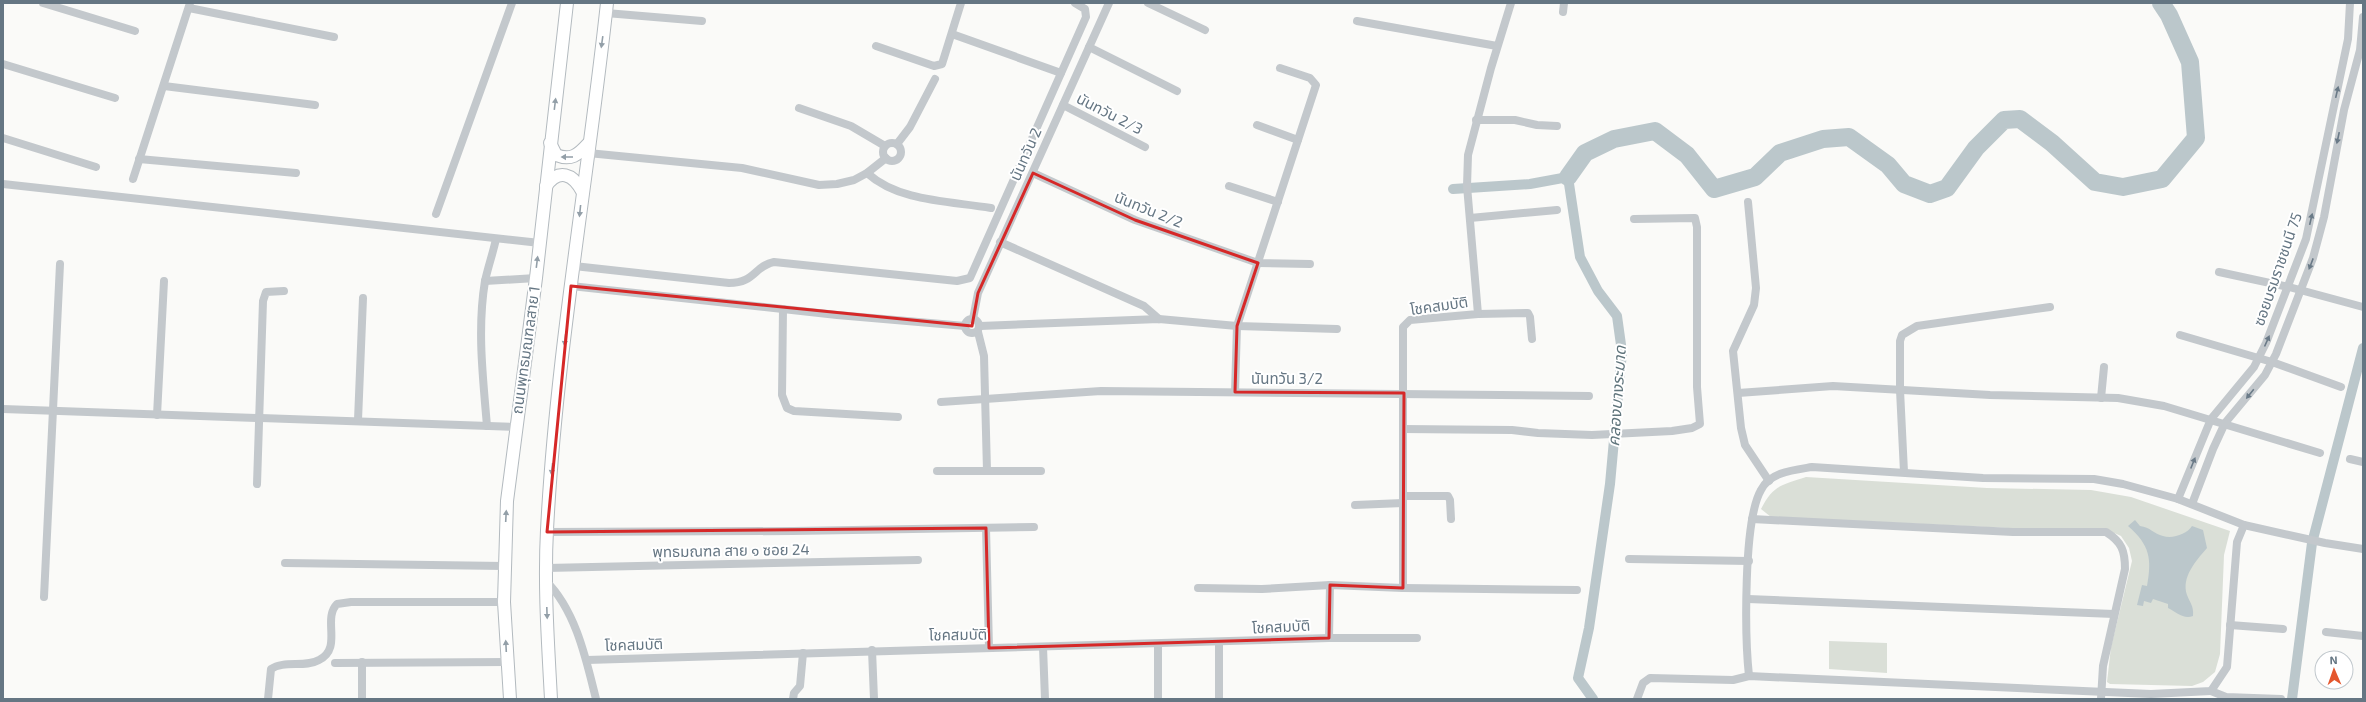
<svg xmlns="http://www.w3.org/2000/svg" width="2366" height="702" viewBox="0 0 2366 702" font-family="'Exo 2','Noto Sans Thai',sans-serif">
  <style>
    .green { fill: #dadfd7 }
    .water { fill: #bbc7cb }
    .lines { fill: none; stroke-linecap: round; stroke-linejoin: round }
    .canal { stroke: #bbc7cb; stroke-width: 10 }
    .river { stroke: #bbc7cb; stroke-width: 18 }
    .secondary-casing { stroke: #b3babf; stroke-width: 14 }
    .minor { stroke: #c3c8cc; stroke-width: 8 }
    .secondary { stroke: #fff; stroke-width: 12 }
    .oneway { fill: #939fa8 }
    .oneway2 { fill: #6a7a87 }
    .marked { fill: none; stroke: #d62828; stroke-width: 3; stroke-linejoin: round }
    .labels { text-anchor: middle; dominant-baseline: central; stroke-width: 4; stroke-linejoin: round; paint-order: stroke }
    .street-label { font-size: 15px; fill: #657683; stroke: #fff }
    .water-label { font-size: 16px; font-style: italic; fill: #60757c; stroke: #fff }
  </style>
  <rect width="100%" height="100%" fill="#fafaf8"/>
  <g class="green">
    <path d="M1806,477l181,11 104,2 40,7 99,34 -6,24 -4,99 -5,18 -12,10 -11,4 -82,-2 -3,-2 4,-35 21,-86 -3,-13 -8,-12 -18,-8h-95l-237,-11 -10,-8c12,-24 21,-24 45,-32z"/>
    <path d="M1829,641l58,2v30l-58,-4z"/>
  </g>
  <path class="water" d="M2135,520l5,6c10,1 14,8 23,10 10,3 24,-2 29,-10l11,4 4,18c-11,13 -26,29 -20,47 3,8 7,11 6,21 -9,4 -17,-4 -25,-8v-4l-15,-5 -2,4 -7,-2 -1,5 -6,-1 5,-20 5,1c5,-27 3,-41 -19,-60z"/>
  <g class="lines">
    <g class="canal">
      <path d="M1453,189l77,-5 38,-7 12,80 18,34 19,25 5,36 -12,132 -21,144 -11,50 15,21"/>
      <path d="M2292,699l20,-156 51,-195"/>
    </g>
    <path class="river" d="M1568,177l17,-24 29,-14 41,-8 32,24 27,34 41,-12 25,-24 43,-14 26,-2 39,28 16,19 26,10 17,-6 29,-40 28,-28 16,-1 32,24 43,39 28,5 39,-8 34,-41 -6,-76 -21,-47 -8,-12"/>
    <g class="secondary-casing">
      <g id="secondary">
        <path d="M550,143l6,12c15,6 22,0 32,-11"/>
        <path d="M546,186c13,-18 27,-12 36,5"/>
        <path d="M510,699l-6,-97 3,-101 29,-223 31,-275"/>
        <path d="M551,699c-3,-56 -7,-113 -4,-169 9,-176 41,-351 60,-527"/>
      </g>
    </g>
    <g class="minor">
      <path d="M43,3l92,28"/>
      <path d="M1148,3l57,27"/>
      <path d="M189,8l145,29"/>
      <path d="M1563,12l1,-9"/>
      <path d="M606,13l96,8"/>
      <path d="M1357,21l140,25"/>
      <path d="M952,34l109,39"/>
      <path d="M876,46l58,20 8,-2 19,-61"/>
      <path d="M1089,47l88,44"/>
      <path d="M3,64l112,34"/>
      <path d="M164,86l151,19"/>
      <path d="M1063,105l82,42"/>
      <path d="M799,108l52,18 34,20"/>
      <path d="M1476,120h39l22,5 20,1"/>
      <path d="M1257,125l41,15"/>
      <path d="M3,138l93,29"/>
      <circle cx="892" cy="152" r="9"/>
      <path d="M897,144l13,-17 25,-48"/>
      <path d="M588,153l154,15 77,17 18,-1 17,-4 13,-7 19,-15"/>
      <path d="M139,159l157,14"/>
      <path d="M867,173c32,29 83,28 124,35"/>
      <path d="M1033,173l102,47 123,43 52,1"/>
      <path d="M133,179l57,-176"/>
      <path d="M3,184l537,59"/>
      <path d="M1229,186l49,16"/>
      <path d="M1748,202l8,86 -2,17 -21,46 8,77 4,17 24,36"/>
      <path d="M436,214l76,-211"/>
      <path d="M1470,218l87,-8"/>
      <path d="M1000,242l144,64 15,13"/>
      <path d="M574,266l155,17c26,0 25,-17 45,-21l183,19 13,-3 116,-261 -1,-8 -10,-6"/>
      <path d="M2219,272l70,15 74,20"/>
      <path d="M485,281l51,-3"/>
      <path d="M571,286l266,29 128,11"/>
      <path d="M783,309l-1,86 5,13 7,3 104,6"/>
      <path d="M1478,314l50,-1 2,4 2,22"/>
      <circle cx="972" cy="326" r="7"/>
      <path d="M973,319l5,-26 131,-290"/>
      <path d="M980,326l179,-7 78,7 100,3"/>
      <path d="M978,332l6,24 3,115"/>
      <path d="M2180,335l92,27 69,25"/>
      <path d="M1235,392l2,-66 79,-241 -6,-7 -30,-10"/>
      <path d="M1738,393l95,-7 157,9 128,3 46,8 156,47"/>
      <path d="M2101,398l3,-31"/>
      <path d="M941,402l160,-11 488,5"/>
      <path d="M3,409l512,18"/>
      <path d="M157,415l7,-134"/>
      <path d="M358,420l5,-122"/>
      <path d="M487,426c-4,-48 -10,-97 -2,-145 3,-14 8,-28 11,-42"/>
      <path d="M1403,429l109,1 26,3 54,2 80,-4 20,-3 8,-4 -3,-37v-160l-2,-9 -61,1"/>
      <path d="M2350,459l13,3"/>
      <path d="M937,471h104"/>
      <path d="M1904,472l-4,-82v-49l2,-6 15,-9 133,-19"/>
      <path d="M257,484l6,-183 3,-9 18,-1"/>
      <path d="M1403,496h45l2,4 1,19"/>
      <path d="M2178,499l33,-80 43,-52 12,-24 40,-104 42,-200 2,-36"/>
      <path d="M2192,504l21,-55 12,-26 40,-48 11,-21 37,-96 11,-41 20,-107 16,-60 3,-33"/>
      <path d="M1355,505l48,-2"/>
      <path d="M1752,519l261,13h93c16,10 19,19 19,37l-22,97 -2,33"/>
      <path d="M986,528l3,120"/>
      <path d="M547,532l246,-1 241,-4"/>
      <path d="M1629,559l120,2"/>
      <path d="M285,563l219,3"/>
      <path d="M546,568l372,-8"/>
      <path d="M546,581c30,30 40,78 50,118"/>
      <path d="M1198,588l64,1 68,-4"/>
      <path d="M1403,588l174,2"/>
      <path d="M44,597l16,-333"/>
      <path d="M1748,599l366,15"/>
      <path d="M2230,625l53,4"/>
      <path d="M2326,632l37,4"/>
      <path d="M1329,638l1,-53 73,3v-261l7,-7 68,-6 -11,-128 1,-31 23,-87 20,-65"/>
      <path d="M1043,647l2,52"/>
      <path d="M872,650l2,49"/>
      <path d="M587,660l742,-22h88"/>
      <path d="M362,662v37"/>
      <path d="M335,663l172,-1"/>
      <path d="M1749,676c-4,-37 -6,-155 12,-186 9,-18 33,-20 51,-23l171,11 111,1 29,5 55,15 66,26"/>
      <path d="M2211,691l15,6 55,2"/>
      <path d="M268,699l3,-30c13,-9 34,-1 48,-9 24,-12 3,-41 18,-56l14,-2h153"/>
      <path d="M793,699l1,-6 6,-7 3,-33"/>
      <path d="M1158,699v-55"/>
      <path d="M1219,699v-56"/>
      <path d="M1637,699l6,-16 7,-5 83,2 16,-4 402,18 60,-3 16,-24 10,-125 7,-17 81,18 38,6"/>
    </g>
    <use href="#secondary" class="secondary"/>
  </g>
  <defs><path id="oneway-solid" d="M-6-.8H1V-3.2L6.5 0L1 3.2V.8H-6Z"/></defs>
  <g class="oneway">
    <use href="#oneway-solid" transform="translate(602 42) rotate(98)"/>
    <use href="#oneway-solid" transform="translate(555 104) rotate(-83)"/>
    <use href="#oneway-solid" transform="translate(567 157) rotate(180)"/>
    <use href="#oneway-solid" transform="translate(580 211) rotate(96)"/>
    <use href="#oneway-solid" transform="translate(537 262) rotate(-83)"/>
    <use href="#oneway-solid" transform="translate(565 340) rotate(96)"/>
    <use href="#oneway-solid" transform="translate(552 469) rotate(96)"/>
    <use href="#oneway-solid" transform="translate(506 516) rotate(-87)"/>
    <use href="#oneway-solid" transform="translate(547 613) rotate(88)"/>
    <use href="#oneway-solid" transform="translate(506 646) rotate(-93)"/>
  </g>
  <g class="oneway2">
    <use href="#oneway-solid" transform="translate(2337 92) rotate(-77)"/>
    <use href="#oneway-solid" transform="translate(2338 138) rotate(102)"/>
    <use href="#oneway-solid" transform="translate(2311 219) rotate(-77)"/>
    <use href="#oneway-solid" transform="translate(2311 264) rotate(111)"/>
    <use href="#oneway-solid" transform="translate(2267 341) rotate(-66)"/>
    <use href="#oneway-solid" transform="translate(2250 394) rotate(129)"/>
    <use href="#oneway-solid" transform="translate(2193 463) rotate(-68)"/>
  </g>
  <path class="marked" d="M1033,173l102,47 123,43 -21,63 -2,66 169,1 -1,195 -73,-3 -1,53 -340,10 -3,-120 -439,4 24,-246 401,40 6,-33z"/>
  <g class="labels">
    <g class="street-label">
      <text transform="translate(1110 113) rotate(27)">นันทวัน 2/3</text>
      <text transform="translate(1025 154) rotate(-66)">นันทวัน 2</text>
      <text transform="translate(1149 209) rotate(22)">นันทวัน 2/2</text>
      <text transform="translate(2277 269) rotate(-71)">ซอยบรมราชชนนี 75</text>
      <text transform="translate(1439 305) rotate(-8)">โชคสมบัติ</text>
      <text transform="translate(525 350) rotate(-82)">ถนนพุทธมณฑลสาย 1</text>
      <text x="1287" y="378">นันทวัน 3/2</text>
      <text transform="translate(731 550) rotate(-1)">พุทธมณฑล สาย ๑ ซอย 24</text>
      <text transform="translate(1281 626) rotate(-3)">โชคสมบัติ</text>
      <text transform="translate(958 634) rotate(-1)">โชคสมบัติ</text>
      <text transform="translate(634 644) rotate(-2)">โชคสมบัติ</text>
    </g>
    <g class="water-label">
      <text transform="translate(1616 396) rotate(-86)">คลองบางระมาด</text>
    </g>
  </g>
  <rect width="2366" height="702" fill="none" stroke="#657683" stroke-width="8"/>
  <g transform="translate(2334 670) rotate(358)"><circle r="19" fill="#ffffff" stroke="#c1c8cd"/>
  <path d="M0-3L7 15L0 10L-7 15Z" fill="#e4572e"/>
  <text y="-6" font-size="11" font-weight="bold" text-anchor="middle" fill="#657683">N</text>
  </g>
</svg>
